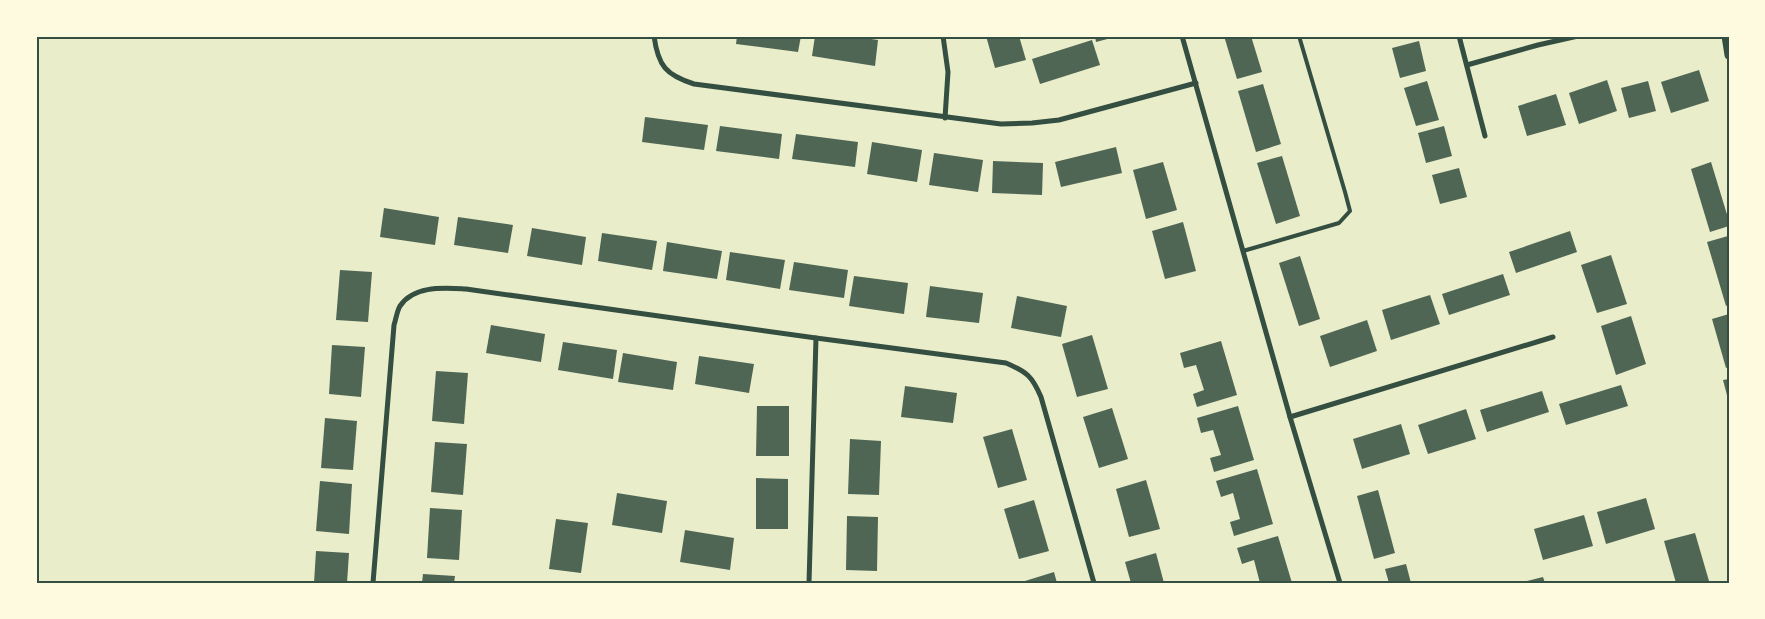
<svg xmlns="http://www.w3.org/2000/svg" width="1765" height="619" viewBox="0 0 1765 619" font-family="Arial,sans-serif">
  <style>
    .building { fill: #4f6655 }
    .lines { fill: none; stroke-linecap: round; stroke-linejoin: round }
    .service { stroke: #344e41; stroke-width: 4 }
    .minor { stroke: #344e41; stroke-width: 5 }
    .tertiary { stroke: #344e41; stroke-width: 9 }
    .neatline { fill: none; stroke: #344e41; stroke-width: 2 }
  </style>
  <rect width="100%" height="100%" fill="#e9edc9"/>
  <g class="building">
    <path d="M737,36h64l-3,16 -62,-8z"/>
    <path d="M815,36h36l27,4 -3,26 -63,-10z"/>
    <path d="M986,36h33l7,24 -31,8z"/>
    <path d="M1095,36h20v1l-19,5z"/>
    <path d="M1224,36h27l11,36 -25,7z"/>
    <path d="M1092,40l8,25 -60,19 -8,-25z"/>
    <path d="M1419,41l7,30 -26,7 -8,-30z"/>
    <path d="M1699,70l10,31 -38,12 -10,-31z"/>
    <path d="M1607,80l10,31 -38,13 -10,-31z"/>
    <path d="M1427,81l12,39 -23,6 -12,-38z"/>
    <path d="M1648,81l8,30 -27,7 -8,-30z"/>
    <path d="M1263,84l18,60 -25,8 -18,-61z"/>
    <path d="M1556,94l10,31 -39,11 -9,-30z"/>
    <path d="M645,117l63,8 -4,25 -62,-8z"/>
    <path d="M720,126l62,8 -3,25 -63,-8z"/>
    <path d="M1444,126l8,30 -26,7 -8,-30z"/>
    <path d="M796,134l62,8 -3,25 -63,-8z"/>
    <path d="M872,142l50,8 -5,32 -50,-8z"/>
    <path d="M1116,147l6,26 -61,14 -6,-25z"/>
    <path d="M934,153l49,7 -5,32 -49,-7z"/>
    <path d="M1282,156l18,60 -24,8 -19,-61z"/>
    <path d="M993,161l50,2 -1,32 -50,-2z"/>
    <path d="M1163,162l14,48 -31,9 -13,-49z"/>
    <path d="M1711,162l18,59v5l-19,6 -19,-63z"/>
    <path d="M1459,168l8,29 -27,7 -8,-29z"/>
    <path d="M384,208l55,9 -4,28 -55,-8z"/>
    <path d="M458,217l55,8 -5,28 -54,-8z"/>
    <path d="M1183,222l13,49 -31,8 -13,-48z"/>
    <path d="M532,228l54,9 -4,28 -55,-9z"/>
    <path d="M1570,231l7,21 -61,21 -7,-21z"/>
    <path d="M602,233l55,8 -5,29 -54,-9z"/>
    <path d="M1728,236l1,69 -3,1 -19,-64z"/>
    <path d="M667,242l55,9 -5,28 -54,-8z"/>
    <path d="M730,252l55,8 -5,29 -54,-9z"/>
    <path d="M1611,255l16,49 -30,9 -16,-48z"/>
    <path d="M1300,256l20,63 -21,7 -20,-63z"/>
    <path d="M794,262l54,8 -4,28 -55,-8z"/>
    <path d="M340,270l32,2 -4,50 -32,-2z"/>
    <path d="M1503,274l7,21 -61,20 -7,-21z"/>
    <path d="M854,276l54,7 -4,31 -55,-8z"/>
    <path d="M930,286l53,7 -4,30 -53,-6z"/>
    <path d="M1430,295l10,29 -49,16 -9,-30z"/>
    <path d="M1017,296l50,10 -6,31 -50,-9z"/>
    <path d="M1729,314v53l-3,1 -14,-49z"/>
    <path d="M1631,316l15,48 -30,11 -15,-49z"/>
    <path d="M1367,320l10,31 -47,16 -10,-31z"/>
    <path d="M491,325l54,9 -4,28 -55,-9z"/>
    <path d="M1092,335l16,54 -31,8 -15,-53z"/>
    <path d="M1221,341l16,54 -40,12 -4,-13 11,-4 -8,-25 -12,3 -4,-15z"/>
    <path d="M563,342l54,8 -4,29 -55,-9z"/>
    <path d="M332,345l33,2 -4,50 -32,-3z"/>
    <path d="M623,353l54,9 -4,28 -55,-8z"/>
    <path d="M699,356l55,8 -5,29 -54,-9z"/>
    <path d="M436,371l32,2 -4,51 -32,-3z"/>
    <path d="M1729,379v20h-1l-5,-19z"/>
    <path d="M1621,385l7,21 -62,19 -7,-21z"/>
    <path d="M905,386l52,7 -4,30 -52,-6z"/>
    <path d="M1542,391l7,21 -62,20 -7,-22z"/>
    <path d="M757,406h32v50h-33z"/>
    <path d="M1238,406l16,54 -40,12 -4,-14 11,-3 -8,-25 -12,3 -4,-15z"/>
    <path d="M1112,408l16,51 -29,9 -16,-51z"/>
    <path d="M1466,409l10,30 -48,15 -10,-29z"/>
    <path d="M325,418l32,3 -4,49 -32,-2z"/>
    <path d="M1401,424l9,30 -48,15 -9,-30z"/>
    <path d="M1012,429l15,51 -29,8 -15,-51z"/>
    <path d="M850,439l31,2 -2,54 -31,-1z"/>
    <path d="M435,442l32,2 -4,51 -32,-3z"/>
    <path d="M1257,469l16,55 -39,12 -4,-14 10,-3 -7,-26 -12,4 -5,-16z"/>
    <path d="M756,478l32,1v50h-32z"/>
    <path d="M1146,480l14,49 -31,8 -13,-48z"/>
    <path d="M320,481l32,3 -3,50 -33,-3z"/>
    <path d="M1378,490l17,63 -21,6 -17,-63z"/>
    <path d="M617,493l50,8 -5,32 -50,-8z"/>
    <path d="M1646,498l9,31 -49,15 -9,-32z"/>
    <path d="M1034,500l15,51 -30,8 -15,-50z"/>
    <path d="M430,508l32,2 -3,50 -32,-2z"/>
    <path d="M1584,515l9,31 -50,14 -9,-31z"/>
    <path d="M847,516l31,1 -1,54 -31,-1z"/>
    <path d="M556,519l32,4 -7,50 -32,-4z"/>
    <path d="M685,530l49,8 -4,32 -50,-8z"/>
    <path d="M1695,533l14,48 -33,2 -12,-42z"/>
    <path d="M1278,536l14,47h-32l-6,-23 -12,4 -5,-16z"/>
    <path d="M316,551l33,2 -2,30h-33z"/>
    <path d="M1156,553l8,30h-33l-6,-21z"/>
    <path d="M1406,564l5,19h-22l-4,-14z"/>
    <path d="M1054,572l3,11h-32v-2z"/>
    <path d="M423,574l32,2 -1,7h-32z"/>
    <path d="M1543,577l2,6h-22v-1z"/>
  </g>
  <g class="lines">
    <path class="service" d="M1243,251l96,-28 11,-12 -5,-19 -46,-156"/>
    <g class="minor">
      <path d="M654,36c4,30 12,39 40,48l307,40 31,-1 27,-3 137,-37"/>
      <path d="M943,36l5,36 -3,46"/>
      <path d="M1182,36l108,381 50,166"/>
      <path d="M1459,36l26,100"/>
      <path d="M1467,65l71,-20 40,-9"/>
      <path d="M1290,417l263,-80"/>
      <path d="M373,583l21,-258c2,-6 3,-14 6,-19 14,-21 44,-18 66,-17l350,49 190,25c21,9 26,13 35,34l53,186"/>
      <path d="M809,583l7,-245"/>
    </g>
    <path class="tertiary" d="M1726,36l3,19"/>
  </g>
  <rect width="1765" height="619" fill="none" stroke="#fefae0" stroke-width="75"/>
  <rect x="38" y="38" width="1690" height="544" class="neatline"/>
</svg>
